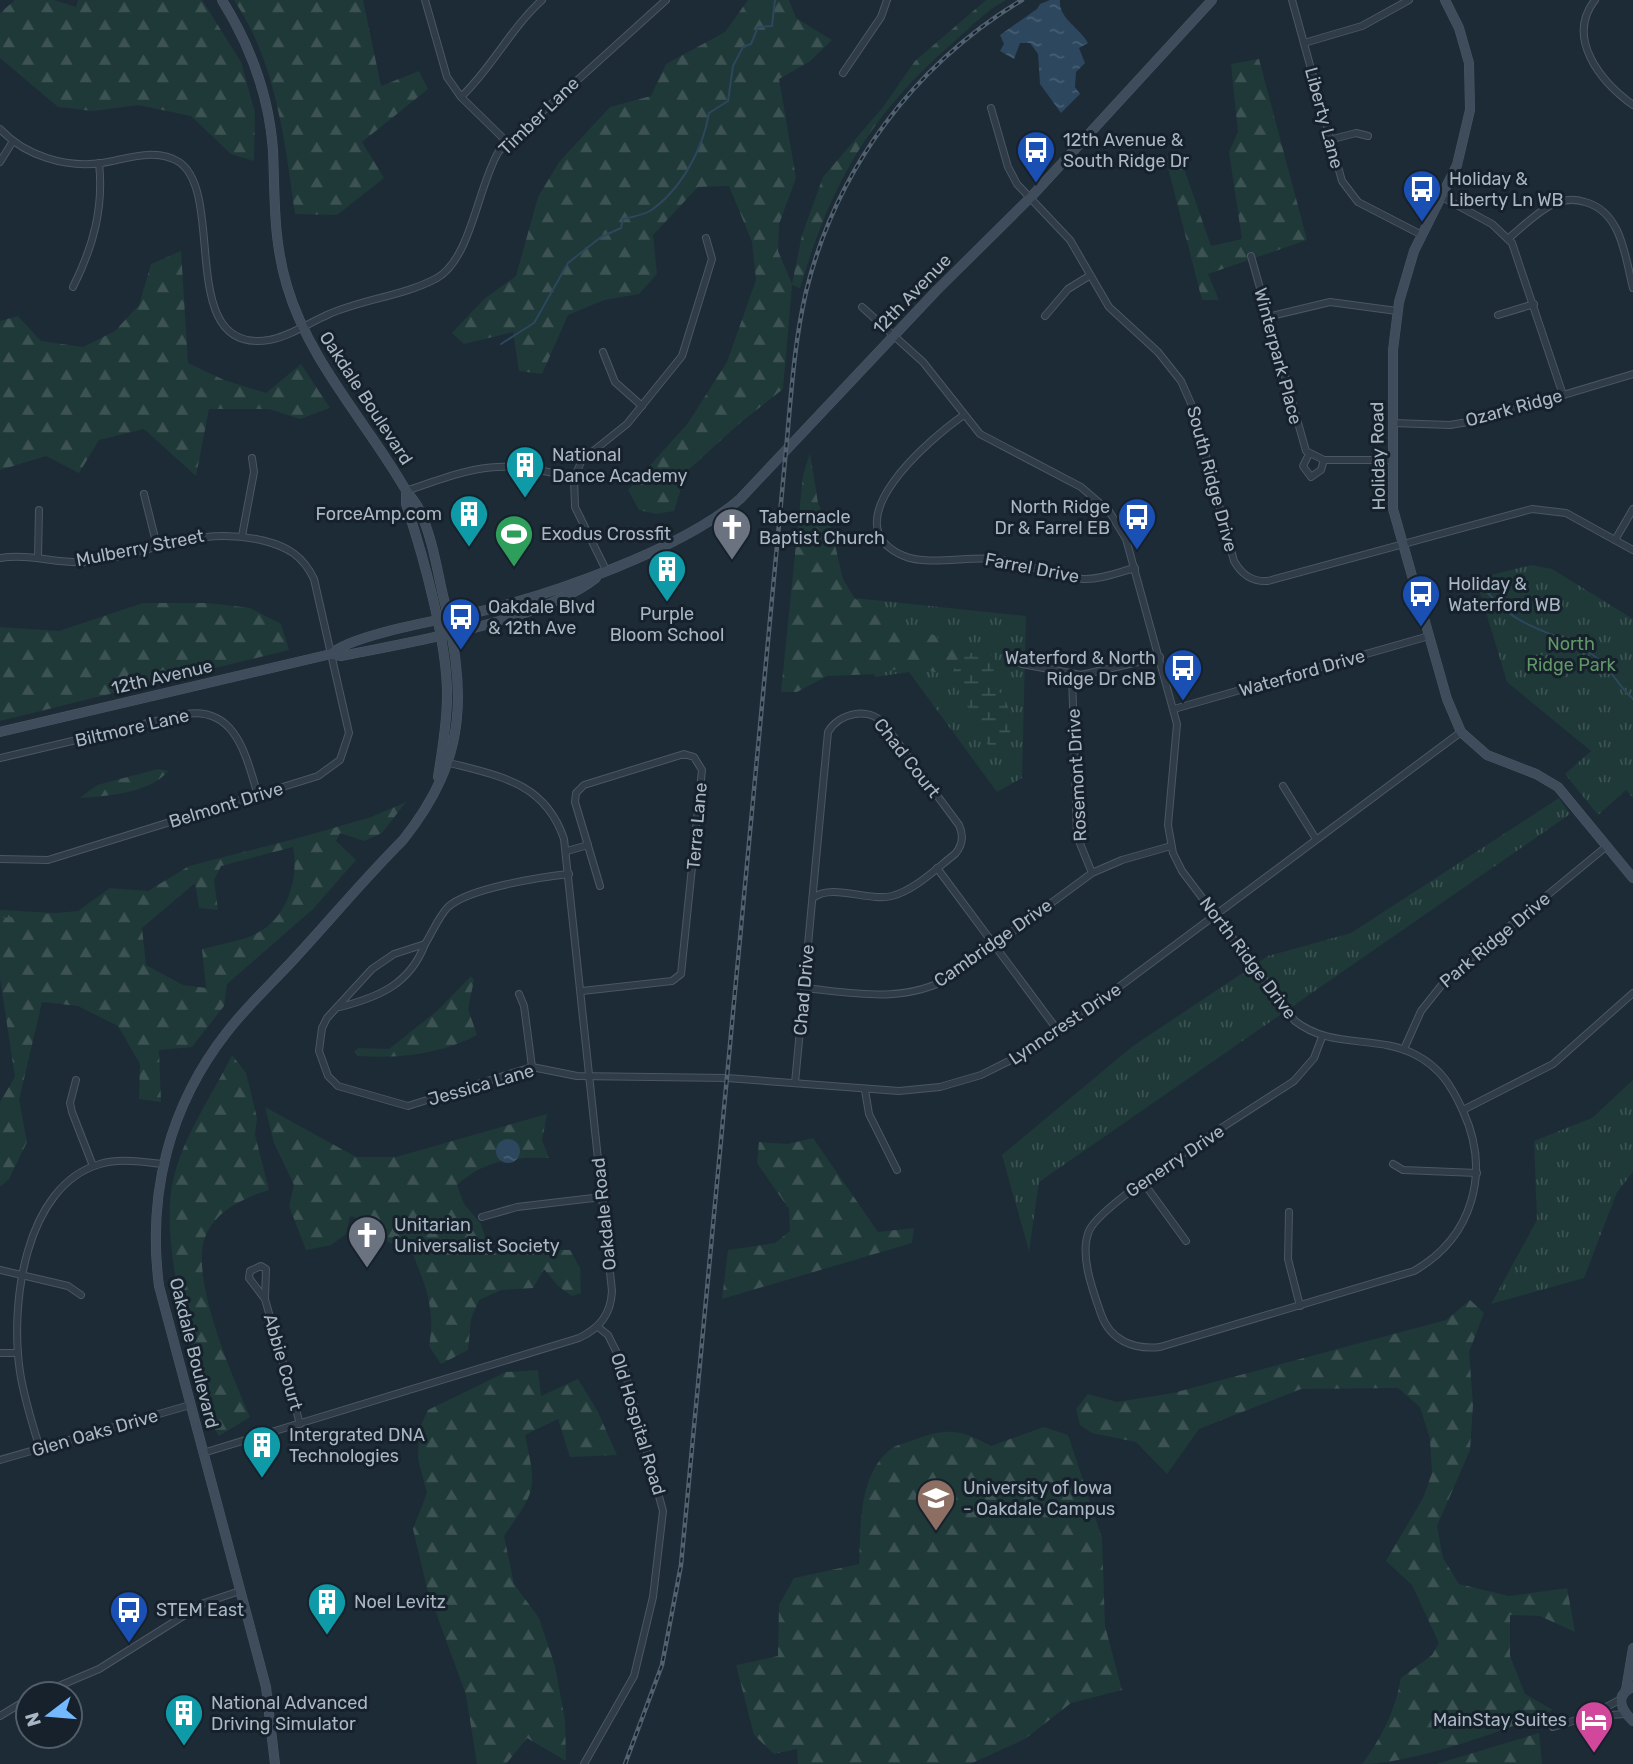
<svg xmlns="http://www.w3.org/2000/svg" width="1633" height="1764" viewBox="0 0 1633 1764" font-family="Rubik,sans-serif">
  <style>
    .grass { fill: url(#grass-tufts) }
    .forest { fill: url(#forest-firs); fill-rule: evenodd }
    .wetland { fill: url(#wetland-marsh) }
    .water { fill: url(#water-ripples) }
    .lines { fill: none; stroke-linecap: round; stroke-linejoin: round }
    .stream { stroke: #2c475e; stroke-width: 2 }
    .street-casing { stroke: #4b5763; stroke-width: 8 }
    .secondary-casing { stroke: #4b5763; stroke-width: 10 }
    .street { stroke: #303c47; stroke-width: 6 }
    .secondary { stroke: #3e4c5b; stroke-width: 9 }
    .rail-casing { stroke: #51616f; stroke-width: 4.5 }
    .rail { stroke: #16212b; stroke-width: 2; stroke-dasharray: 5; stroke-linecap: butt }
    .labels { text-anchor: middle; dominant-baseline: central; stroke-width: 6; stroke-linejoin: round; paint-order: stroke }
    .street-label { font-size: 18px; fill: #a9b7c5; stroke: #16212b }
    .poi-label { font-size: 18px; fill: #a9b7c5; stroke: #16212b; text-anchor: start }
    .park-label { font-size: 18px; fill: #609766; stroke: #16212b }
  </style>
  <defs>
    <pattern id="grass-tufts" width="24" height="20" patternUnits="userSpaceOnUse" patternTransform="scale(1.75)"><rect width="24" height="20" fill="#1f3838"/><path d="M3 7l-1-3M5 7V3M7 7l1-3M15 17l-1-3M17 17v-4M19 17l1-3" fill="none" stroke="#3d5353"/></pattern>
    <pattern id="forest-firs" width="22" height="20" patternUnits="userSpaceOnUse" patternTransform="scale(1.75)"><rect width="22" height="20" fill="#1f3838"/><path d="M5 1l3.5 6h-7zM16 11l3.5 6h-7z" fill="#3d5353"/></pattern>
    <pattern id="wetland-marsh" width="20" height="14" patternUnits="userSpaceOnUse" patternTransform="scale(1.75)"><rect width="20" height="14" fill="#1f3838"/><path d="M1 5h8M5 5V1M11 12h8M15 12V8" fill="none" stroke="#3d5353"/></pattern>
    <pattern id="water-ripples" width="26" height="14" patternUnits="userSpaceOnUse" patternTransform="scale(1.75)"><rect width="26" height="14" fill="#2c475e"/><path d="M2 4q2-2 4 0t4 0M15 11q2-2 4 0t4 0" fill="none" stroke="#485f74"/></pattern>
  </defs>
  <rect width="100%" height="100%" fill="#1d2b37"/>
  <g class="grass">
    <path d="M1531,565l21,4 81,50v179l-7,-8 -28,25 -33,-41 26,-23 -84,-69 -31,-103z"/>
    <path d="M854,598l172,18 -4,162 -25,14 -88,-120 -34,5z"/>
    <path d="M1559,798l11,16 -531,368 -10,69 -27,-96 131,-109 135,-90 83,-23z"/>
    <path d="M0,910l55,3 -55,15z"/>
    <path d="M1633,1080v92l-16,20 -33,86 -93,26 46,-84 -3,-79 58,-23z"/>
  </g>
  <g class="forest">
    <path d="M15,0h39l22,7 2,-7h124l39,62 14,51 -1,48 -23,-7 -40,-38 -53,-11 -45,6 -35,-4 -58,-49v-45z"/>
    <path d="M234,0h129l18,86 38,-15 9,18 -66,53 22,36 -47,37 -42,-1c-10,-72 -19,-152 -61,-214z"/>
    <path d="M748,0h41l7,18 36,22 -23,22 -30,17 17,99 -17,46 -1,27 14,33 10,-49 21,-58 60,-70 32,-46 71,-61h20c-18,9 -34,26 -50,40 -85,73 -124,141 -156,248l-8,-3 -9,104 -43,34 -54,49 -12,39 -18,3 -17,-4 -11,-20 60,-67 39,-61 29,-82 -4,-38 -23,-56 -31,1 -45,48 4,39 -18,20 -35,6 -36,15 -26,59 -23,-3 -6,-39 -49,12 -12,-11 32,-34 32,-23 22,-79 21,-35 51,-55 41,-11 15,-32 59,-32z"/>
    <path d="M1259,59l48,181 -99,34 11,26h-17l-37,-144 15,1 31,89 31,-7 -13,-87 9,-20 -7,-68z"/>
    <path d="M181,251l7,112 36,17 42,13 35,-29 29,44 -30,11 -31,-10h-60l-13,67 -52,-47 -45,11 -20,33 -33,-17 -46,14v-149l18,-5 23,25 42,6 32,-16 24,-26 12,-41z"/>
    <path d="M810,453l8,50 13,25 12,51 12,20 15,7 15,13 49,16 27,18 -10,23 -41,-10 -33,8 -50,2 -30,16h-16l22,-217z"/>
    <path d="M143,603h65l42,5 31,16 8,26 -289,71v-94l59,4z"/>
    <path d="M158,769l10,2c-18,22 -60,25 -88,27l17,-13z"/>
    <path d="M406,802l-24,31 -18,8 -24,-8 -4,8 20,19 -43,49 -86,75 -3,22 -32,41 -33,3 2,52 -22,-3 1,-35 -22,-38 -40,-20 -36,-4 -23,98 8,42 -18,37 -9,8v-85l15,-25 -15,-99v-60l78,-7 32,-23 38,3 41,-25 113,-29 69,-20zM293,847c6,30 -5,69 -34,85 -15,9 -40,12 -57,17l4,39 -23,-3 -37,-20 -4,-37 53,-45 4,25 19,2 -4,-30 7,-14z"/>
    <path d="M471,976l3,4 -6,29 9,26c-35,19 -80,24 -119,21l-4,-5 5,-3 30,1 49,-39z"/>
    <path d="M232,1055l14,18 11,45 -2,17 14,55c-26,8 -57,22 -65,51 -12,43 29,136 46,176l-31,19 -15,-24c-12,-63 -45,-169 -31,-231 10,-45 39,-85 59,-126z"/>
    <path d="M265,1107l91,50h40l151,-43 -5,26 7,18c-36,-1 -65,2 -92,27l7,19 17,20 9,29 38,-4 42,1 10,18 1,25 -9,3 -14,-10 -14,-17 -11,19 -32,2 -22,10 -8,19 -3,31 -27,14 -12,-18c7,-36 -4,-62 -17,-94l-24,-10 -23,-21 -15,-5 -4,18 -15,11 -25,5 -17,-44 5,-21 -20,-42z"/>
    <path d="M813,1138l65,94 36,-4 -2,15 -190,56 6,-49 47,-7 15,-12 -1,-22 -32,-46 2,-21 29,2z"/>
    <path d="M1470,1300l14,13 -15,39 4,53 -3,45 -33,76 6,32 16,26 50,12 58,-8 8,44 -35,-16 -30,-1v41l15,38 28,16c-47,20 -141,54 -191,54 20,-27 33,-53 39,-86l31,-23 7,-12 -27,-58 -26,-24 37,-63 9,-25 -2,-34 -10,-32 -22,-19 -97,1 -102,40 -32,45 -31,-32 -44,-9 -12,-8 -4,-16 12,-15 29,8 56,-9 273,-73z"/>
    <path d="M538,1370l3,26 37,-17 20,33 19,43 -47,2 -12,-38 -33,16c12,55 11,55 -21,101l10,48 25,34 16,48 10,54 1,41 -39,-23 -21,26h-29l-11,-69 -39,-107 -14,-59 14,-36 -9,-34 1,-30 9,-19 78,-38z"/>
    <path d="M1044,1427l24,8 34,103 3,88 17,64 -51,13 -46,36 -55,25h-172l-1,-15 -23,5 -20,-19 -18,-70 42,-9 1,-51 15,-27 65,-14c2,-37 -1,-90 32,-115 6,-5 18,-7 25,-10 33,-12 46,-9 75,7z"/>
    <path d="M1539,1733l3,31h-106z"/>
  </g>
  <path class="wetland" d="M961,653h28l6,5 -3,25c19,22 19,27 18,56l-10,9 -11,-1 -38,-71z"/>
  <g class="water">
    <path d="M1050,0h10c-2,18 20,28 28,43l-9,5 6,15 -9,9 -1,15 5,7 -19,19 -21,-29 -2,-30 -8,-11h-10l-6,16 -14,-8 4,-7 -4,-9 37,-26 3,-5z"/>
    <circle cx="508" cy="1151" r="12"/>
  </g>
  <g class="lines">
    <g class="stream">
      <path d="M501,344l33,-21 34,-60 33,-26 20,-9 2,-9c9,-2 20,-4 27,-8 31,-21 53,-62 59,-98l19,-12 5,-35 10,-19 8,-3 7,-17 14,-1 3,-26"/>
      <path d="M1488,593c32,39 68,37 105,62 16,10 25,31 40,44"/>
    </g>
    <g class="street-casing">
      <g id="street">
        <path d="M425,0l22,77 14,20 46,45"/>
        <path d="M1292,0l50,181 16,21 64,33"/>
        <path d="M1595,0c-30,38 6,82 38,105"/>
        <path d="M1304,43l58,-17 47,-26"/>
        <path d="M843,73l38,-56 6,-17"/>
        <path d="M461,97c31,-29 49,-68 81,-97"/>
        <path d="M991,108l17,59 9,17 53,56 39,67 49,45 23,29 12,27 41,153c8,14 18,21 34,20l264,-72 34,4 67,37"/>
        <path d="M0,129c25,27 66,39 102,34 25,-4 54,-16 77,-1 48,32 -4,193 90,178 19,-3 40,-17 58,-25 35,-16 77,-19 110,-37 34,-19 41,-93 62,-127l167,-151"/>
        <path d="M1329,140l27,-7 12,3"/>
        <path d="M0,162l13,-21"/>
        <path d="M1442,197l50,27 20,19 51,152"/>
        <path d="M1509,238c12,-10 25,-23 39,-31 11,-7 24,-9 37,-5 37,10 40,55 48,86"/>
        <path d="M1251,256l55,195 18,9h68"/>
        <path d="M73,287c20,-40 31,-79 26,-124"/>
        <path d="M862,307l61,55 57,72 101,53 28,24 17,28 51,185 -9,101 5,28 9,18 113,150c37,29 82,13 121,34 25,13 36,32 47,56 28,61 10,126 -49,160l-254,76c-27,3 -50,-7 -59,-33 -8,-23 -22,-59 -12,-83 12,-30 169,-126 205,-150l20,-23 8,-21"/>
        <path d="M1498,315l36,-11"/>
        <path d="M1045,316l23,-27 21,-13"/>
        <path d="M1267,317l63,-15 67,9"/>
        <path d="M603,352l12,30 27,24"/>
        <path d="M964,415c-32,22 -136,109 -60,141 24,10 64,0 91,3 30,4 58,17 88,20 17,1 36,-7 52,-11"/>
        <path d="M1393,423l57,2 30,-5 153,-46"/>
        <path d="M1309,454l-6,12 8,11 10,-7 3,-10"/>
        <path d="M406,491c72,-25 91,-33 168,-13"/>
        <path d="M144,494l13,52"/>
        <path d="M242,536l12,-64 -2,-14"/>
        <path d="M1615,540l18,-31"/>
        <path d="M38,557l1,-47"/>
        <path d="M0,558c29,-5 57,6 86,4 65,-7 110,-38 179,-21 23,6 38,15 49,38l35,154 -9,27 -22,16 -270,84 -48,-1"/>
        <path d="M606,570l-31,-63 -1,-29 8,-18 45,-36 55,-68 30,-97 -6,-21"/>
        <path d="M1022,664l59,11 79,-18"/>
        <path d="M1072,674l5,162 15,37"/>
        <path d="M1174,709l255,-73"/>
        <path d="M0,758l186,-44c51,-7 60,43 72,81"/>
        <path d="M1283,786l33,53"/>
        <path d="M567,851l21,-6"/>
        <path d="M937,868l122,164"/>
        <path d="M569,874c-28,3 -100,14 -121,33 -9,9 -16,26 -23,37l-31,10 -22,15 -45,49 -5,10 -3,23 9,25 10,10 70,20 124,-39 45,9 150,2 172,13 41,-4 41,-12 60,-30 420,-313"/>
        <path d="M804,988c51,5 100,16 147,-11l141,-104 30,-13 49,-14"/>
        <path d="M582,991l90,-10 9,-7 21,-204 -8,-13 -10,-3 -100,31 -8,8 -1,9 25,84"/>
        <path d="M519,994l5,12 8,61"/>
        <path d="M340,1007c39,-10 70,-23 85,-63"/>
        <path d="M1404,1049l17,-38 27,-34 159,-131"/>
        <path d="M76,1080l-6,23 2,9 21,54"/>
        <path d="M795,1083l33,-351c11,-19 41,-26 56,-8l75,101c5,11 4,20 -4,29 -18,14 -40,36 -63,42 -23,6 -60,-13 -79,2"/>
        <path d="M865,1090l4,24 28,56"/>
        <path d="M1463,1110l90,-46 80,-71"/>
        <path d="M1393,1164l10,6 74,3"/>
        <path d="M1143,1182l43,59"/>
        <path d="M1289,1212l-1,47 12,47"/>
        <path d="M482,1217l35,-10 85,-10"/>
        <path d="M0,1270l68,16 13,9"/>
        <path d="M265,1299l-16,-21 1,-7 11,-5 5,3 -1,30 35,125"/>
        <path d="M0,1353h18"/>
        <path d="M40,1449c-8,-26 -16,-51 -20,-77 -10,-66 4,-186 80,-208 21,-6 41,-2 63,0"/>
        <path d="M203,1453l376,-115c21,-10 32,-24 33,-47l-48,-452c-19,-57 -65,-63 -118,-77"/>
        <path d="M0,1460l190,-55"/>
        <path d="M40,1694l59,-25 105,-66 36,-12"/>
        <path d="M0,1716l28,-17"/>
        <path d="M1595,1716l30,-2"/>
        <path d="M1553,1727l37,-11 31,-17"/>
        <path d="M584,1764l50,-88 19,-79 10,-86 -40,-146 -15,-30 -10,-8"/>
      </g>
    </g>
    <g class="secondary-casing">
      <g id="secondary">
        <path d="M222,0c28,45 47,96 51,150 2,46 0,90 14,136 22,75 78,134 117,201 5,8 11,14 15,22 12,25 17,54 23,82 24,99 28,165 -39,249 -38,38 -72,79 -108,118 -22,24 -48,48 -68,74 -58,74 -80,162 -68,254l107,401 9,77"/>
        <path d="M1445,0l14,28 10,35 1,47 -13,55 -43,86 -15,51 -6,48v159l54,190 14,33 26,23 49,19 22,13 75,91"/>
        <path d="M406,491v13c17,51 42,140 41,193 0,27 -5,54 -9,80"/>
        <path d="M331,654l10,2c70,-14 200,-35 255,-78"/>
        <path d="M0,732l331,-78c21,-20 115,-35 147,-42 76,-18 204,-63 262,-113l197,-209 94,-93 181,-197"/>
        <path d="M1633,1687c-19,8 -12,23 0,34"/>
        <path d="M1626,1690l7,-42"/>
      </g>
    </g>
    <use href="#street" class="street"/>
    <use href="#secondary" class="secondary"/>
    <g class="rail-casing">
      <path id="rail" d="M625,1764l37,-99 19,-100 105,-1115c5,-53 8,-107 20,-158 30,-123 108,-227 216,-292"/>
    </g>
    <use href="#rail" class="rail"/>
  </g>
  <defs>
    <g id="bus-pin" transform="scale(2.0125)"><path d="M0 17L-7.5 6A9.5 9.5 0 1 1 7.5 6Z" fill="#1a4fb4" stroke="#16212b"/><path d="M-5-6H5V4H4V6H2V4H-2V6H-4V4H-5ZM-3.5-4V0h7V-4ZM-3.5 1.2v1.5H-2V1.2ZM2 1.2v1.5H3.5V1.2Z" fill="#fff"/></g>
    <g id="building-pin" transform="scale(2.0125)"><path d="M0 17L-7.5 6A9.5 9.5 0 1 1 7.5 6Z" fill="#0f9aa8" stroke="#16212b"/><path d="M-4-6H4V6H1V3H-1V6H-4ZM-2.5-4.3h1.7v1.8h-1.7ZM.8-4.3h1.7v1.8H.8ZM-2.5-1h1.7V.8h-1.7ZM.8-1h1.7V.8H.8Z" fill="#fff"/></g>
    <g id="church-pin" transform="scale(2.0125)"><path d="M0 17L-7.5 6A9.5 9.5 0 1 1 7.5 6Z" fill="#6b7280" stroke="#16212b"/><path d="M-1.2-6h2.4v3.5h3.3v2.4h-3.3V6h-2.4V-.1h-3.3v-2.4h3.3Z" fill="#fff"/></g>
    <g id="stadium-pin" transform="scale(2.0125)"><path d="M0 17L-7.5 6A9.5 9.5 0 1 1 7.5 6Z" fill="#2e9e5b" stroke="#16212b"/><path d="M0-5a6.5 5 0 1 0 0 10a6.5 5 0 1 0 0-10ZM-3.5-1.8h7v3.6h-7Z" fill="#fff"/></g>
    <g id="university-pin" transform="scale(2.0125)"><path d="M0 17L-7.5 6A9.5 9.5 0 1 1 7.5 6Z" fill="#8d6e63" stroke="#16212b"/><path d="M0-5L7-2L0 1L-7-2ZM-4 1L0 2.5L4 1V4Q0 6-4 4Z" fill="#fff"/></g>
    <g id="hotel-pin" transform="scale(2.0125)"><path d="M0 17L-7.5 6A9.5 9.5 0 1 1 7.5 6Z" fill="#d1479c" stroke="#16212b"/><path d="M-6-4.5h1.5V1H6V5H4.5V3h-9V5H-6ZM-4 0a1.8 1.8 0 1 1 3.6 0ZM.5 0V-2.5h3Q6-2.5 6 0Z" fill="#fff"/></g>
  </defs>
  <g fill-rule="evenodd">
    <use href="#bus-pin" x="1036" y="150"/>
    <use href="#bus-pin" x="1422" y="189"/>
    <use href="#building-pin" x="525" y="465"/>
    <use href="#building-pin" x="469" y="514"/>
    <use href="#bus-pin" x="1137" y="517"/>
    <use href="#church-pin" x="732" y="527"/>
    <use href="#stadium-pin" x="514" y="534"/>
    <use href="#building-pin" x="667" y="569"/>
    <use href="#bus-pin" x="1421" y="594"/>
    <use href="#bus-pin" x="461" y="617"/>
    <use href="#bus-pin" x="1183" y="668"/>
    <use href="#church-pin" x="367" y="1235"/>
    <use href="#building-pin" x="262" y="1445"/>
    <use href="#university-pin" x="936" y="1498"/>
    <use href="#building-pin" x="327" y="1602"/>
    <use href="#bus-pin" x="129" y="1610"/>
    <use href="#building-pin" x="184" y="1713"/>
    <use href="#hotel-pin" x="1594" y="1720"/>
  </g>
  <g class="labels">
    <g class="street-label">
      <text transform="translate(539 116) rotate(-44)">Timber Lane</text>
      <text transform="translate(1324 118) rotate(75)">Liberty Lane</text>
      <text transform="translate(912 294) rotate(-46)">12th Avenue</text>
      <text transform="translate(1278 356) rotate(75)">Winterpark Place</text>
      <text transform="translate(366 398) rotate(57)">Oakdale Boulevard</text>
      <text transform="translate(1514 408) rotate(-15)">Ozark Ridge</text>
      <text transform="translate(1378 456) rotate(-91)">Holiday Road</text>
      <text transform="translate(1212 479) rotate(75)">South Ridge Drive</text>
      <text transform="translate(140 548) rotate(-11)">Mulberry Street</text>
      <text transform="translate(1032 568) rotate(11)">Farrel Drive</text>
      <text transform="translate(1302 673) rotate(-16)">Waterford Drive</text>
      <text transform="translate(162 677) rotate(-13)">12th Avenue</text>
      <text transform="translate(132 728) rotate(-13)">Biltmore Lane</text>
      <text transform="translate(907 758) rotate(52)">Chad Court</text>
      <text transform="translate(1077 775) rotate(-93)">Rosemont Drive</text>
      <text transform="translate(226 805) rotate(-17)">Belmont Drive</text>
      <text transform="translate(697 826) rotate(-85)">Terra Lane</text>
      <text transform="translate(1495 940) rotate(-40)">Park Ridge Drive</text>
      <text transform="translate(993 943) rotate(-35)">Cambridge Drive</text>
      <text transform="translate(1248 958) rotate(53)">North Ridge Drive</text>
      <text transform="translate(804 990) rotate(-85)">Chad Drive</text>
      <text transform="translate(1065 1024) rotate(-34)">Lynncrest Drive</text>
      <text transform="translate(481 1085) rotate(-16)">Jessica Lane</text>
      <text transform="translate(1175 1161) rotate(-34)">Generry Drive</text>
      <text transform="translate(604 1214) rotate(-96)">Oakdale Road</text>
      <text transform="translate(194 1353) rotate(76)">Oakdale Boulevard</text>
      <text transform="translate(283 1362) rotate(74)">Abbie Court</text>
      <text transform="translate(638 1424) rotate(73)">Old Hospital Road</text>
      <text transform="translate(95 1433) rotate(-16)">Glen Oaks Drive</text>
    </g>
    <g class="poi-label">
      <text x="1063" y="140">12th Avenue &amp;<tspan x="1063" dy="21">South Ridge Dr</tspan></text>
      <text x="1449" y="179">Holiday &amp;<tspan x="1449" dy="21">Liberty Ln WB</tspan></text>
      <text x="552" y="455">National<tspan x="552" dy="21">Dance Academy</tspan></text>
      <text x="1110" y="507" text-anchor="end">North Ridge<tspan x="1110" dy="21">Dr &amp; Farrel EB</tspan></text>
      <text x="442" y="514" text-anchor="end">ForceAmp.com</text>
      <text x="759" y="517">Tabernacle<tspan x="759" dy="21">Baptist Church</tspan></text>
      <text x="541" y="534">Exodus Crossfit</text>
      <text x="1448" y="584">Holiday &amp;<tspan x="1448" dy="21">Waterford WB</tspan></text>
      <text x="488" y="607">Oakdale Blvd<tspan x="488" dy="21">&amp; 12th Ave</tspan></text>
      <text x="667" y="614" text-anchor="middle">Purple<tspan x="667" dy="21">Bloom School</tspan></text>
      <text x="1156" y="658" text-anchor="end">Waterford &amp; North<tspan x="1156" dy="21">Ridge Dr cNB</tspan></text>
      <text x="394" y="1225">Unitarian<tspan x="394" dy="21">Universalist Society</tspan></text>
      <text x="289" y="1435">Intergrated DNA<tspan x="289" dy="21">Technologies</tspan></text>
      <text x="963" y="1488">University of Iowa<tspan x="963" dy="21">- Oakdale Campus</tspan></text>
      <text x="354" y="1602">Noel Levitz</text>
      <text x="156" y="1610">STEM East</text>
      <text x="211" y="1703">National Advanced<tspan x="211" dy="21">Driving Simulator</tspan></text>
      <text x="1567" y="1720" text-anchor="end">MainStay Suites</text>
    </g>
    <g class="park-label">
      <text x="1571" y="644">North<tspan x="1571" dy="21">Ridge Park</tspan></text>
    </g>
  </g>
  <g transform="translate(49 1715) rotate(254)"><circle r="33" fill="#16212b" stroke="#515d69" stroke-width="2"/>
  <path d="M0-5L12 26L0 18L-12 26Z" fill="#74b9ff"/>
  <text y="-10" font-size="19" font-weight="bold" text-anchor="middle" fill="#a9b7c5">N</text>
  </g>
</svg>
